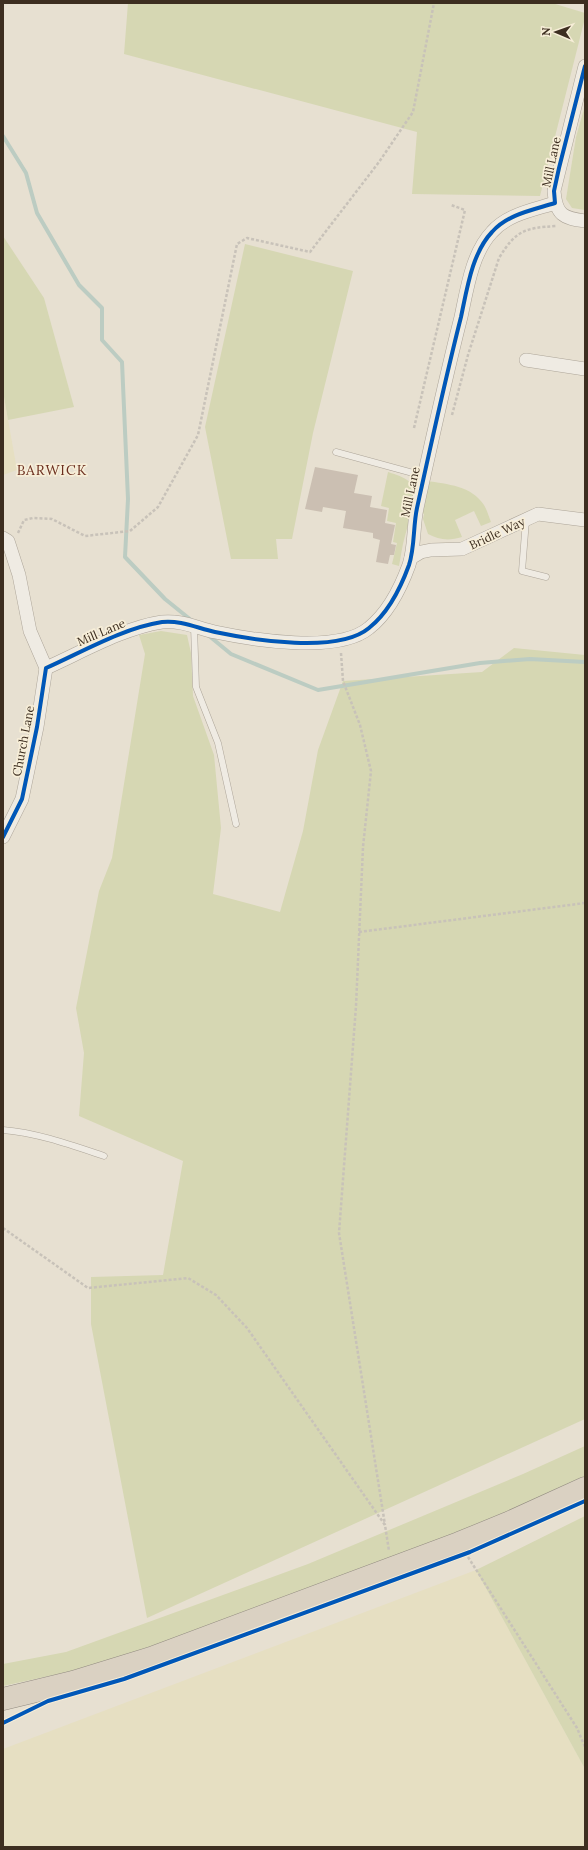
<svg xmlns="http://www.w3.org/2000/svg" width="588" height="1850" viewBox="0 0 588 1850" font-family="Lora,serif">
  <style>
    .farmland { fill: #e6dfc2 }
    .green { fill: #d6d7b3 }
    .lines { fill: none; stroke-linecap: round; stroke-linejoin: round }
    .stream { stroke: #bcccc2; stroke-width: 4 }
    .building { fill: #cbbfb2 }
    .lane-casing { stroke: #ada599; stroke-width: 7 }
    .street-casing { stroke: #ada599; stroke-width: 14 }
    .highway-casing { stroke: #928b80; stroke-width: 23 }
    .path { stroke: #c8c2b9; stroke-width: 2.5; stroke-dasharray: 3 2; stroke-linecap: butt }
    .lane { stroke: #efebe3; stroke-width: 6 }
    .street { stroke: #efebe3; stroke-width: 13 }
    .highway { stroke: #dad1c2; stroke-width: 22 }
    .cycleway-casing { stroke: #f7eed8; stroke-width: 6 }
    .cycleway { stroke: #0057b8; stroke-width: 4 }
    .labels { text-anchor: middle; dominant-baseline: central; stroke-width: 3.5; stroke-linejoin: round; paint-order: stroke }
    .street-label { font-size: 12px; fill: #3d2e20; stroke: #f7eed8 }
    .quarter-label { font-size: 14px; letter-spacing: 1px; fill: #6b2e1e; stroke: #f7eed8 }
  </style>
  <rect width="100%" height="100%" fill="#e7e0d1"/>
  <g class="farmland">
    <path d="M3,391l14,79 -14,5z"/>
    <path d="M476,1570l109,199v78h-582v-98z"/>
  </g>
  <g class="green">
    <path d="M128,3h424l33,10v5l-45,178 -128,-2 5,-62 -293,-78z"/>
    <path d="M585,105v105l-13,-2 -6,-9 10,-62z"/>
    <path d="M3,236l41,62 30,109 -66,13 -5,-29z"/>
    <path d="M245,244l108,27 -40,162 -21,106h-16l2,20h-47l-26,-132z"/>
    <path d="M388,472c9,3 24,7 27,18 3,14 -7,32 -10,46 -3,10 -4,20 -6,30l-7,-2 5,-21 -4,-1 3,-19 -9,-2 2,-13 -8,-2z"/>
    <path d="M427,481c20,3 45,5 57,24 3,5 5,12 7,17l-10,4 -7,-15 -19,9 7,17c-13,4 -23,3 -34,-3l-5,-15 1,-5 -4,-2z"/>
    <path d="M161,631l26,4 4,18 2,43 21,59 7,73 -8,66 67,18 23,-81 15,-81 25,-69 139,-9 32,-24 71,7v764l-438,199 -56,-294v-47l72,-2 20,-114 -104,-45 5,-63 -8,-45 23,-117 13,-33 33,-204 -6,-19z"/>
    <path d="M585,1446v34l-282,115 -217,73 -83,18v-22l63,-12 242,-88 215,-90z"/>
    <path d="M585,1516v253l-109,-199z"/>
  </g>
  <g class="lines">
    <g class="stream">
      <path d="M3,136l23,37 11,40 42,72 23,23v32l20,22 6,137 -3,58 40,42 26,21"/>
      <path d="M208,635l23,19 87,36 162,-27 50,-4 55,3"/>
    </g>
  </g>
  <path class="building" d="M315,467l43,8 -4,18 18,3 -2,11 17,3 -2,13 10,2 -4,19 5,1 -2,10h-4l-2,9 -12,-2 4,-22 -7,-2v-5l-30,-5 3,-17 -23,-4 -1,5 -17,-3z"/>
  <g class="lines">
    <g class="lane-casing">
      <g id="lane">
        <path d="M336,452l88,24"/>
        <path d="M526,520l-4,51 24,6"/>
        <path d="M194,626l2,61 22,56 18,81"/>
        <path d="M3,1130c35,3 68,15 101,26"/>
      </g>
    </g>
    <g class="street-casing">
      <g id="street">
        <path d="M585,66l-31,125c2,24 9,27 31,30"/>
        <path d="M526,360l59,9"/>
        <path d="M3,538l5,3 11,34 11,56 16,37"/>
        <path d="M411,558l10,-6 10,-2 31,-1 76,-35 47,6"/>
        <path d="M46,668c36,-16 77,-40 116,-46 19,-2 35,6 53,10 38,8 123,22 154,-4 19,-15 32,-41 40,-63 6,-18 4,-39 8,-57 14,-64 28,-128 44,-191 6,-28 11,-64 31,-85 16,-18 41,-22 63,-29"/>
        <path d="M3,837l19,-38 15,-72 9,-59"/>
      </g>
    </g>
    <g class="highway-casing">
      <path id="highway" d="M3,1699l70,-17 78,-24 308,-115 49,-20 77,-35"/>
    </g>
    <g class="path">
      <path d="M452,415l16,-60 31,-97c17,-28 26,-30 57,-32"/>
      <path d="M414,428l51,-218 -14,-5"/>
      <path d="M18,533l6,-13 9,-2 19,1 33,17 45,-5 28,-24 40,-72 39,-191 10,-6 63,14 69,-90 34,-50 21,-109"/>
      <path d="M341,653l2,28 17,44 11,46 -8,76 -7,159 -17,227 46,292"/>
      <path d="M359,932l226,-29"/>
      <path d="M3,1228l85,60 100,-10 28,17 31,33 138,197 4,26"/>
      <path d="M468,1557l109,171 8,19"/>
    </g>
    <use href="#lane" class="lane"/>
    <use href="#street" class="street"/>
    <use href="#highway" class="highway"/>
    <g class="cycleway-casing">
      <g id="cycleway">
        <path d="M3,837l19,-38 15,-72 9,-59c36,-16 77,-40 116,-46 19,-2 35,6 53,10 38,8 123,22 154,-4 19,-15 32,-41 40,-63 6,-18 4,-39 8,-57 14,-64 28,-128 44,-191 6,-28 11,-64 31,-85 16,-18 41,-22 63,-29l-1,-12 5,-23 26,-102"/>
        <path d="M3,1723l45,-22 76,-22 346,-127 115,-51"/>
      </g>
    </g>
    <use href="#cycleway" class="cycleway"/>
  </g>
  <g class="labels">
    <g class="street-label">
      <text transform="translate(551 162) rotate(-78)">Mill Lane</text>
      <text transform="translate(410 492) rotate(-78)">Mill Lane</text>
      <text transform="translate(497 533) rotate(-25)">Bridle Way</text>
      <text transform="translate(101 632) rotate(-23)">Mill Lane</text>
      <text transform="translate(23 741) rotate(-79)">Church Lane</text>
    </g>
    <g class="quarter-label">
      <text x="52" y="470">BARWICK</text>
    </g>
  </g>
  <rect width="588" height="1850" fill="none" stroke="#3d2e20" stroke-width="8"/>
  <g transform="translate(556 32) rotate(272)" stroke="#f7eed8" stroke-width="3" paint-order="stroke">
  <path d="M0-3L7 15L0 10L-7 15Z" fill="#3d2e20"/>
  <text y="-6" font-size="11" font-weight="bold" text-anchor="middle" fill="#3d2e20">N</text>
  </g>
</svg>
